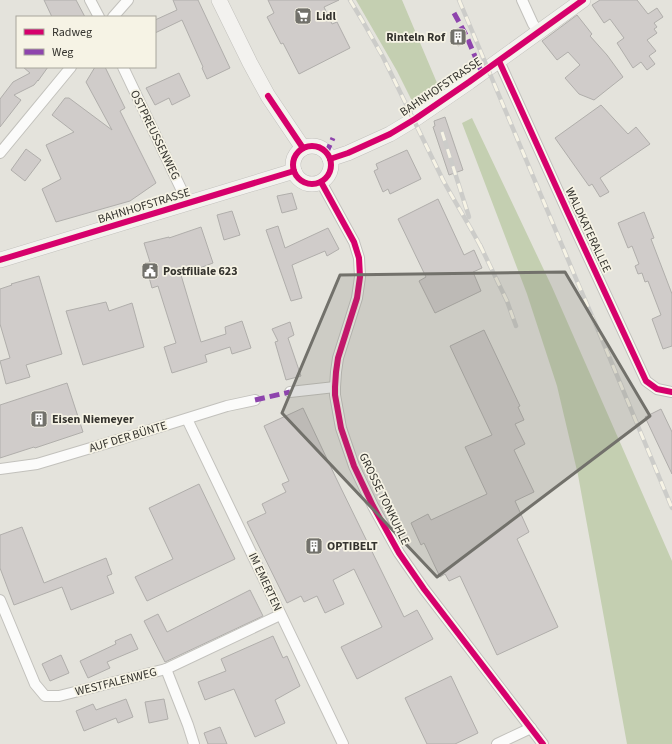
<svg xmlns="http://www.w3.org/2000/svg" width="672" height="744" viewBox="0 0 672 744" font-family="'Source Sans 3',sans-serif">
  <style>
    .green { fill: #c4cfb1 }
    .building { fill: #d0ccca; stroke: #b0aeab }
    .lines { fill: none; stroke-linecap: round; stroke-linejoin: round }
    .street-casing { stroke: #c2c1bc; stroke-width: 12 }
    .secondary-casing { stroke: #c2c1bc; stroke-width: 16 }
    .street { stroke: #fbfbfa; stroke-width: 10 }
    .secondary { stroke: #f3f2ef; stroke-width: 15 }
    .rail-casing { stroke: #ccccc9; stroke-width: 4.5 }
    .rail { stroke: #f6f3e5; stroke-width: 3; stroke-dasharray: 9; stroke-linecap: butt }
    .quiet { stroke: #8e44ad; stroke-width: 5; stroke-dasharray: 10 5; stroke-linecap: butt }
    .cycleway-casing { stroke: #f6f3e5; stroke-width: 8 }
    .cycleway { stroke: #d6006c; stroke-width: 6 }
    .marked { fill: #72716b; fill-opacity: 0.2; stroke: #72716b; stroke-width: 3; stroke-linejoin: round }
    .labels { text-anchor: middle; dominant-baseline: central; stroke-width: 3.5; stroke-linejoin: round; paint-order: stroke }
    .poi-label { font-size: 12px; font-weight: bold; fill: #34332e; stroke: #f6f3e5; text-anchor: start }
    .street-label { font-size: 12px; fill: #34332e; stroke: #f6f3e5 }
  </style>
  <rect width="100%" height="100%" fill="#e4e3dc"/>
  <g class="green">
    <path d="M356,0h46l38,90 -25,17 -18,-36z"/>
    <path d="M472,118l80,169 120,274v183h-45l-49,-269 -21,-89 -30,-92 -65,-171z"/>
  </g>
  <g class="building">
    <path d="M44,0h32l9,17h-33z"/>
    <path d="M173,0h25l32,68 -23,11 -5,-11 1,-1 -21,-47 -27,13v-13l22,-10z"/>
    <path d="M268,0h71l-15,7 8,17 5,-2 13,26 -51,26 -16,-31 -2,1 -14,-27 7,-4z"/>
    <path d="M600,0h37l11,14 9,-6 6,9 -9,6 3,4 -3,2 3,4 -10,7 9,11 -7,5 6,8 -8,6 -6,-8 -8,6 -16,-25 7,-5 -14,-19 -6,4 -12,-18z"/>
    <path d="M577,15l15,19 -2,2 17,19 16,22 -29,23 -15,-6 -14,-16 15,-13 -12,-13 -11,8 -15,-19z"/>
    <path d="M459,28l7,14 -8,4 -7,-14z"/>
    <path d="M23,67h25l-10,14v-1l-4,5 -20,10 7,5 -21,27v-28l13,-17 17,-9z"/>
    <path d="M95,67h10l20,41 -5,3 36,72 -26,18 -74,21 -14,-33 19,-10 -15,-34 28,-13 -22,-17 13,-17h4l43,32 -26,-48z"/>
    <path d="M179,73l11,23 -18,9 -3,-7 -14,7 -9,-17z"/>
    <path d="M601,105l27,29 8,-7 14,17 -50,34 9,14 -9,5 -8,-13 -3,2 -34,-48z"/>
    <path d="M445,117l18,53 -14,5 -16,-48 2,-1 -1,-5z"/>
    <path d="M26,149l15,11 -16,21 -14,-11z"/>
    <path d="M407,150l14,29 -31,15 -2,-5 -5,3 -9,-21 4,-2 -2,-5z"/>
    <path d="M292,193l5,16 -15,4 -5,-17z"/>
    <path d="M438,199l26,56 10,-5 8,18 -9,4 8,19 -46,22 -16,-32 7,-4 -28,-58z"/>
    <path d="M232,211l8,24 -16,5 -7,-25z"/>
    <path d="M644,212l10,26 -3,1 21,55v52l-9,3 -11,-30 9,-4 -13,-34 -3,1 -3,-9 -4,1 -3,-8 4,-2 -7,-18 -4,2 -10,-25z"/>
    <path d="M278,226l7,22 43,-20 11,21 -12,7 -2,-5 -33,14 10,33 -11,3 -25,-71z"/>
    <path d="M201,227l12,36 -32,12 20,67 25,-8 -1,-7 17,-6 9,27 -19,6 -2,-7 -25,8 2,7 -35,11 -8,-26 12,-4 -18,-57 -6,2 -7,-25 5,-1 -6,-19 25,-6v1z"/>
    <path d="M39,276l23,78 -36,11 4,12 -24,7 -6,-23 10,-3 -10,-34v-35l12,-4 -1,-1z"/>
    <path d="M106,302l3,9 23,-8 12,44 -61,18 -17,-54z"/>
    <path d="M290,322l4,13 -6,3 13,38 -15,4 -11,-38 3,-1 -6,-12z"/>
    <path d="M484,330l36,76 -2,1 6,13 -9,4 10,20 -11,6 20,42 -19,9 14,31 -12,7 41,88 -61,28 -37,-79 -11,5 -4,-7 -5,3 -16,-34 -3,2 -10,-22 17,-9 3,6 56,-26 -22,-47 27,-12 -42,-89z"/>
    <path d="M67,383l16,49 -48,16 -1,-1 -34,11v-53z"/>
    <path d="M303,408l33,70 68,139 13,-7 16,29 -76,40 -16,-32 41,-20 -28,-58 -21,11 11,24 -19,9 -8,-17 -13,6 -3,-6 -14,7 -40,-81 19,-9 -4,-9 24,-12 -4,-8 7,-3 -25,-55z"/>
    <path d="M661,409l11,23v42l-27,-57z"/>
    <path d="M199,484l36,75 -88,42 -12,-24 38,-18 -24,-51z"/>
    <path d="M22,527l22,56 62,-25 6,16 -5,2 7,17 -43,17 -9,-23 -48,18 -14,-37v-33z"/>
    <path d="M250,590l13,26 -98,46 -21,-41 14,-7 9,18z"/>
    <path d="M131,634l7,15 -31,13 3,6 -22,10 -8,-17 36,-17 -1,-3z"/>
    <path d="M273,636l10,22 4,-2 13,30 -25,14 10,23 -30,14 -21,-48 -29,11 -7,-18 28,-11 -5,-12z"/>
    <path d="M61,655l8,18 -19,8 -8,-17z"/>
    <path d="M451,676l27,57 -23,11h-28l-22,-46z"/>
    <path d="M126,699l7,18 -15,6 -2,-5 -32,13 -8,-20 17,-7 3,6z"/>
    <path d="M164,699l4,20 -19,4 -4,-21z"/>
    <path d="M220,727l7,17h-19l-4,-11z"/>
  </g>
  <g class="lines">
    <g class="street-casing">
      <g id="street">
        <path d="M90,0l9,17"/>
        <path d="M522,0l11,24 6,8"/>
        <path d="M113,17l15,-17"/>
        <path d="M499,61l69,152 78,168 11,8 15,3"/>
        <path d="M123,67l61,128 3,9"/>
        <path d="M0,153l71,-86"/>
        <path d="M321,182l33,60 5,16 1,19 -3,21 -19,60 -2,14 -1,15v8l6,33 13,38 19,40 26,47 25,36 119,155"/>
        <path d="M290,392l45,-5"/>
        <path d="M187,419l156,325"/>
        <path d="M0,469l37,-5 84,-25 106,-33 28,-6"/>
        <path d="M0,600l35,84 10,12h14l107,-27 114,-54"/>
        <path d="M166,669l22,56 6,19"/>
        <path d="M497,744l34,-16"/>
      </g>
    </g>
    <g class="secondary-casing">
      <g id="secondary">
        <path d="M219,0l31,63 18,33 35,52"/>
        <circle cx="312" cy="165" r="19"/>
        <path d="M330,159l18,-6 42,-19 25,-15 54,-37 114,-82"/>
        <path d="M0,260l294,-89"/>
      </g>
    </g>
    <use href="#street" class="street"/>
    <use href="#secondary" class="secondary"/>
    <g class="rail-casing">
      <g id="rail">
        <path d="M350,0l12,20 21,37 60,123c13,24 27,46 39,69"/>
        <path d="M459,0l118,281 24,56 71,171"/>
        <path d="M442,132l27,85"/>
        <path d="M480,245l27,56 9,25"/>
      </g>
    </g>
    <use href="#rail" class="rail"/>
    <g class="quiet">
      <path d="M454,13l12,22 16,38"/>
      <path d="M326,154l7,-16"/>
      <path d="M255,400l35,-8"/>
    </g>
    <g class="cycleway-casing">
      <g id="cycleway">
        <path d="M499,61l69,152 78,168 11,8 15,3"/>
        <path d="M268,96l35,52"/>
        <circle cx="312" cy="165" r="19"/>
        <path d="M330,159l18,-6 42,-19 25,-15 54,-37 114,-82"/>
        <path d="M321,182l33,60 5,16 1,19 -3,21 -19,60 -2,14 -1,15v8l6,33 13,38 19,40 26,47 25,36 119,155"/>
        <path d="M0,260l294,-89"/>
      </g>
    </g>
    <use href="#cycleway" class="cycleway"/>
  </g>
  <path class="marked" d="M565,272l85,144 -213,161 -155,-164 58,-138z"/>
  <defs>
    <g id="supermarket-square" transform="scale(0.9)"><rect x="-9" y="-9" width="18" height="18" rx="4" fill="#72716b" stroke="#f6f3e5"/><path d="M-6-5.5h2.5l.6 2H6L4.5 2H-2.5L-4.4-4H-6ZM-1.5 3.2a1.3 1.3 0 1 0 .1 0ZM3 3.2a1.3 1.3 0 1 0 .1 0Z" fill="#fff"/></g>
    <g id="building-square" transform="scale(0.9)"><rect x="-9" y="-9" width="18" height="18" rx="4" fill="#72716b" stroke="#f6f3e5"/><path d="M-4-6H4V6H1V3H-1V6H-4ZM-2.5-4.3h1.7v1.8h-1.7ZM.8-4.3h1.7v1.8H.8ZM-2.5-1h1.7V.8h-1.7ZM.8-1h1.7V.8H.8Z" fill="#fff"/></g>
    <g id="civic-square" transform="scale(0.9)"><rect x="-9" y="-9" width="18" height="18" rx="4" fill="#72716b" stroke="#f6f3e5"/><path d="M-.6-6.5H3V-4.5H.6V-3L4-1V1h2V6H-6V1h2V-1L-.6-3ZM-1.2 2.5V6h2.4V2.5Z" fill="#fff"/></g>
  </defs>
  <g fill-rule="evenodd">
    <use href="#supermarket-square" x="303" y="16"/>
    <use href="#building-square" x="458" y="37"/>
    <use href="#civic-square" x="150" y="271"/>
    <use href="#building-square" x="39" y="419"/>
    <use href="#building-square" x="314" y="546"/>
  </g>
  <g class="labels">
    <g class="poi-label">
      <text x="316" y="16">Lidl</text>
      <text x="445" y="37" text-anchor="end">Rinteln Rof</text>
      <text x="163" y="271">Postfiliale 623</text>
      <text x="52" y="419">Eisen Niemeyer</text>
      <text x="327" y="546">OPTIBELT</text>
    </g>
    <g class="street-label">
      <text transform="translate(441 87) rotate(-34)">BAHNHOFSTRASSE</text>
      <text transform="translate(155 135) rotate(64)">OSTPREUSSENWEG</text>
      <text transform="translate(144 206) rotate(-17)">BAHNHOFSTRASSE</text>
      <text transform="translate(588 230) rotate(65)">WALDKATERALLEE</text>
      <text transform="translate(128 437) rotate(-17)">AUF DER BÜNTE</text>
      <text transform="translate(384 499) rotate(64)">GROSSE TONKUHLE</text>
      <text transform="translate(265 582) rotate(65)">IM EMERTEN</text>
      <text transform="translate(116 682) rotate(-14)">WESTFALENWEG</text>
    </g>
  </g>
  <rect x="16" y="16" width="140" height="52" fill="#f6f3e5" stroke="#a8a69c"/>
  <rect x="24" y="29" width="20" height="6" fill="#d6006c" stroke="#a8a69c"/>
  <text x="52" y="36" font-size="12" fill="#34332e">Radweg</text>
  <rect x="24" y="49" width="20" height="6" fill="#8e44ad" stroke="#a8a69c"/>
  <text x="52" y="56" font-size="12" fill="#34332e">Weg</text>
</svg>
